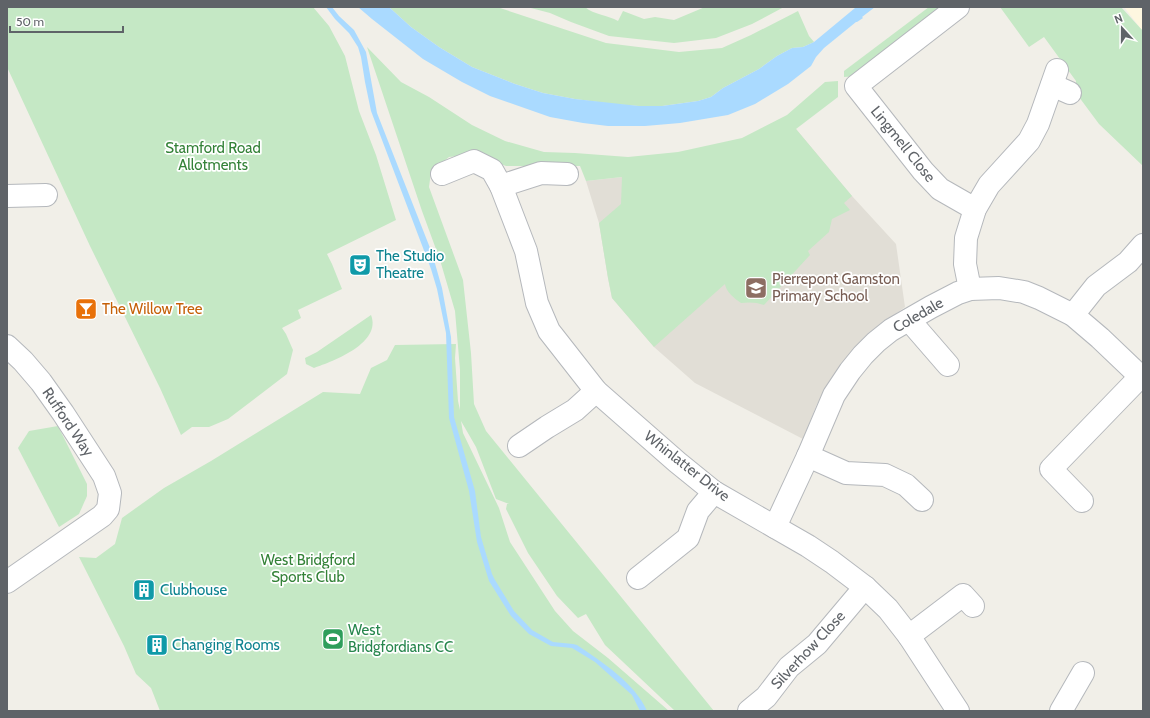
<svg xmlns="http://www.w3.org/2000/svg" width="1150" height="718" viewBox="0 0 1150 718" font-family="Cabin,sans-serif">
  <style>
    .commercial { fill: #fef7e0 }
    .education { fill: #e1ded6 }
    .green { fill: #c5e8c5 }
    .water { fill: #aadaff }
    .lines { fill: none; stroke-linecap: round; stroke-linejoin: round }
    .minor-casing { stroke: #b5b8bc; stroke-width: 24 }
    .minor { stroke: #fff; stroke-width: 22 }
    .labels { text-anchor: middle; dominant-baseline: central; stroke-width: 3.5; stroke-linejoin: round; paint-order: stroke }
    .street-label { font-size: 15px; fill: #5f6368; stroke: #fff }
    .park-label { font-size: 15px; fill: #348238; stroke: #fff }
    .culture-label { font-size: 15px; fill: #0d838f; stroke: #fff; text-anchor: start }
    .education-label { font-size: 15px; fill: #785e54; stroke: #fff; text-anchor: start }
    .food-label { font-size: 15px; fill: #c56008; stroke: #fff; text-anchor: start }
    .leisure-label { font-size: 15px; fill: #27864d; stroke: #fff; text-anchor: start }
  </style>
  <rect width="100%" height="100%" fill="#f1efe8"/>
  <path class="commercial" d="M1124,7h19v24l-2,-2z"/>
  <path class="education" d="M796,129l56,67 44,48 9,63 -23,17 -38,37 -16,22 -12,23 -13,33 -108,-56 -41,-36 -42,-49 -4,-20 -9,-55 -13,-42 36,-4z"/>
  <g class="green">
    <path d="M7,7h306l16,19 16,30 14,55 17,44 20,65 -69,34 5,10 10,25 -44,21 3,8 -19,10 4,6 7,16 -6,24 -59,45 -19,8h-17l-11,8 -21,-47 -70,-142 -83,-179z"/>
    <path d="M389,7h108l109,36 73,9 43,-4 29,-13 47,-24 11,25 5,6 -11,5 -11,1 -15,8 -18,13 -36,19 -12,9 -13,4 -36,5h-23l-26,-2 -38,-5 -32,-6 -28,-9 -43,-17 -33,-20 -28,-20z"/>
    <path d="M527,7h58c9,8 23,8 33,14l5,-10 21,8 11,-2 19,3 31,-13h79l-32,17 -36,14 -42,5 -65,-7 -38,-14 -21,-9z"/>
    <path d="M929,7h18l-90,69 -13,1v-6z"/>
    <path d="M1000,7h121l22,24v135l-44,-42 -23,-31v-12l-32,-44 -15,10z"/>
    <path d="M367,47l34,35 28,15 43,28 33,16 39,11 31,1 53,4 50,-5 64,-14 45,-23 38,-33 13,-1v16l-42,32 56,67 -8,7 6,7 -18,9 -3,13 -21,19 2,4 -46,50c-8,-3 -15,-3 -23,-2 -6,-4 -15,-11 -16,-19l-71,63 -42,-49 -4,-20 -9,-55 22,-19 1,-27 -36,4 -6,-15h-74l-31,-12 -26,3 -18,15 -2,15 34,93 8,73 3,51 12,27 228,280h-39l-70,-66 -19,-31 -8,4 -21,-22 -29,-43 -22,-44 1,-5h2l-13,-5 -20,-52 -15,-26 2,12 36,75 11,34 45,69 18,20 35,27 61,53h-509l-9,-23 -15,-14 -12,-28 -45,-89 17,1 19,-14 7,-26 42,-30 47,-27 112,-69 37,2 11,-26 16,-8 8,-15 61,-1 -1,14 3,43 2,9v-40l-5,-59 -15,-51 -18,-49z"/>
    <path d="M371,315c11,28 -37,46 -57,53l-8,-4 -1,-6 12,-6z"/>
    <path d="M58,426l29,58v12l-8,18 -20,13 -41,-79 11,-17z"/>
  </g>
  <g class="water">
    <path d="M326,7h6l7,9 15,14 12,22 11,61 55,140 10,35 9,49 3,80 21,74 6,46 11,37 3,6 19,31 18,19 21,12 20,2 4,1c25,17 58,38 70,66h-7l-8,-16 -37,-33 -23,-14 -21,-2 -22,-12 -18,-18 -22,-35 -12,-39 -8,-51 -20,-73 -3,-85 -9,-44 -6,-20 -60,-158 -6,-29 -4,-25 -3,-10 -9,-14 -14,-14z"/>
    <path d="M358,7h31l22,20 28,20 33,20 43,17 28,9 32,6 64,7h23l36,-5 13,-4 12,-9 36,-19 18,-13 15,-8 11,-1 11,-5 41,-34 20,-1 -13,10 1,1 -6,4h-1l-32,26 -8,9 -5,9 -23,18 -33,20 -27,11 -48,8 -35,3h-37l-25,-3 -33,-6 -60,-21 -28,-14 -39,-23 -51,-40z"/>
  </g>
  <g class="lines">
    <g class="minor-casing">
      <g id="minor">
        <path d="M958,7l-102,79 67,85 17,18 35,20"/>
        <path d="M1052,85l18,8"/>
        <path d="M442,174l32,-13 18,9 9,16 40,-13 26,1"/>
        <path d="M501,186l25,65 11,52 12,28 47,60 81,71 37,30 94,54 24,16 33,25 23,22 21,27 49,75"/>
        <path d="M7,196l39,-1"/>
        <path d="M970,289l-5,-25 1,-26 9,-29 14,-24 40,-44 9,-17 19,-54"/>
        <path d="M1073,315l23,-29 32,-24 15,-17"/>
        <path d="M909,320l39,45"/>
        <path d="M7,346l16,15 18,21 22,31 41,63 6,17 -2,16 -6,7 -95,66"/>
        <path d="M519,446l28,-19 28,-17 21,-19"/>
        <path d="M808,456l38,17 39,2 21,10 16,15"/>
        <path d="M1082,501l-31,-32 89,-92"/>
        <path d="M775,527l33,-71 26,-61 16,-24 13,-16 13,-13 15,-12 40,-23 27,-14 12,-4 29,-1 25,4 15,6 34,17 27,23 43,41"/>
        <path d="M638,578l50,-40 10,-27 16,-19"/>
        <path d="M909,636l54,-41 10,11"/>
        <path d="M749,711l17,-14 23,-30 28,-23 48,-57"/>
        <path d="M1061,711l22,-38"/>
      </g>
    </g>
    <use href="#minor" class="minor"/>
  </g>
  <defs>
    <g id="theatre-square" transform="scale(1.15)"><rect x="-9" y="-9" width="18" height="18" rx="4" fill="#0f9aa8" stroke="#fff"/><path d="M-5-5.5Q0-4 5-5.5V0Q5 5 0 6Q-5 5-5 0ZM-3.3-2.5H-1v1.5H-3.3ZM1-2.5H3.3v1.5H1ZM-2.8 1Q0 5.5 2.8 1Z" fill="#fff"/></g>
    <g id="school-square" transform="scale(1.15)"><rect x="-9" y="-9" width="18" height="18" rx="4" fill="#8d6e63" stroke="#fff"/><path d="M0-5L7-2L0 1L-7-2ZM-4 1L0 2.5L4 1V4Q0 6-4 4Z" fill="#fff"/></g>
    <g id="bar-square" transform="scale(1.15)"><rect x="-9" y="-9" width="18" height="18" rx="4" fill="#e8710a" stroke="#fff"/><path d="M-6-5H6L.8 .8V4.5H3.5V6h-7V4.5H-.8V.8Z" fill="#fff"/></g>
    <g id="building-square" transform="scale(1.15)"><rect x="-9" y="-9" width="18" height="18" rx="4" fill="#0f9aa8" stroke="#fff"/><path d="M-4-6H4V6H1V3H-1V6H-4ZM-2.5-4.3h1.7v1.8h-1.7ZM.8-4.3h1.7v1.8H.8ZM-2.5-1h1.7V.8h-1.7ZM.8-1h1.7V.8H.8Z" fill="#fff"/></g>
    <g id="stadium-square" transform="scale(1.15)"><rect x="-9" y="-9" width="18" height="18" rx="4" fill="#2e9e5b" stroke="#fff"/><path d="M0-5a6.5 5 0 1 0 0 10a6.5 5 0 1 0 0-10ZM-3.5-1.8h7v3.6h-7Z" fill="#fff"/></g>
  </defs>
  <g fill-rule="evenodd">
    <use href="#theatre-square" x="360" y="265"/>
    <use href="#school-square" x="756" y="288"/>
    <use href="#bar-square" x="86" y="309"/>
    <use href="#building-square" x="144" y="590"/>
    <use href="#stadium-square" x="333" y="639"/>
    <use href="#building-square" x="157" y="645"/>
  </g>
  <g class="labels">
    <g class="street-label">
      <text transform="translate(903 144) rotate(51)">Lingmell Close</text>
      <text transform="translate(918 315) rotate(-30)">Coledale</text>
      <text transform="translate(68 422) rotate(56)">Rufford Way</text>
      <text transform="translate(687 466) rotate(38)">Whinlatter Drive</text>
      <text transform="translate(808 650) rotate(-47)">Silverhow Close</text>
    </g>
    <g class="park-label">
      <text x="213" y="148">Stamford Road<tspan x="213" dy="17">Allotments</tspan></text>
      <text x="308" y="560">West Bridgford<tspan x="308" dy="17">Sports Club</tspan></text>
    </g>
    <g class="culture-label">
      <text x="376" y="256">The Studio<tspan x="376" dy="17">Theatre</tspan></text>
      <text x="160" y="590">Clubhouse</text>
      <text x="172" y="645">Changing Rooms</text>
    </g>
    <g class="education-label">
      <text x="772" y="279">Pierrepont Gamston<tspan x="772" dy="17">Primary School</tspan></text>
    </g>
    <g class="food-label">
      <text x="102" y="309">The Willow Tree</text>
    </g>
    <g class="leisure-label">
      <text x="348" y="630">West<tspan x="348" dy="17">Bridgfordians CC</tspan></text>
    </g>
  </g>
  <rect width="1150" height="718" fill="none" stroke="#5f6368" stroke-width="16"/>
  <g transform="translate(1122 28) rotate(339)" stroke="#ffffff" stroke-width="3" paint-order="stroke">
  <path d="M0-3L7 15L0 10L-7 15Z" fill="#5f6368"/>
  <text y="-6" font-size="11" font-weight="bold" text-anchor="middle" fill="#5f6368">N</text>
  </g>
  <path d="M10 26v6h113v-6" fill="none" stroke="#5f6368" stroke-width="2"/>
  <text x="16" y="26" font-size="12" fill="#5f6368" stroke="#ffffff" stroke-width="3" paint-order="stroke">50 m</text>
</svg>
